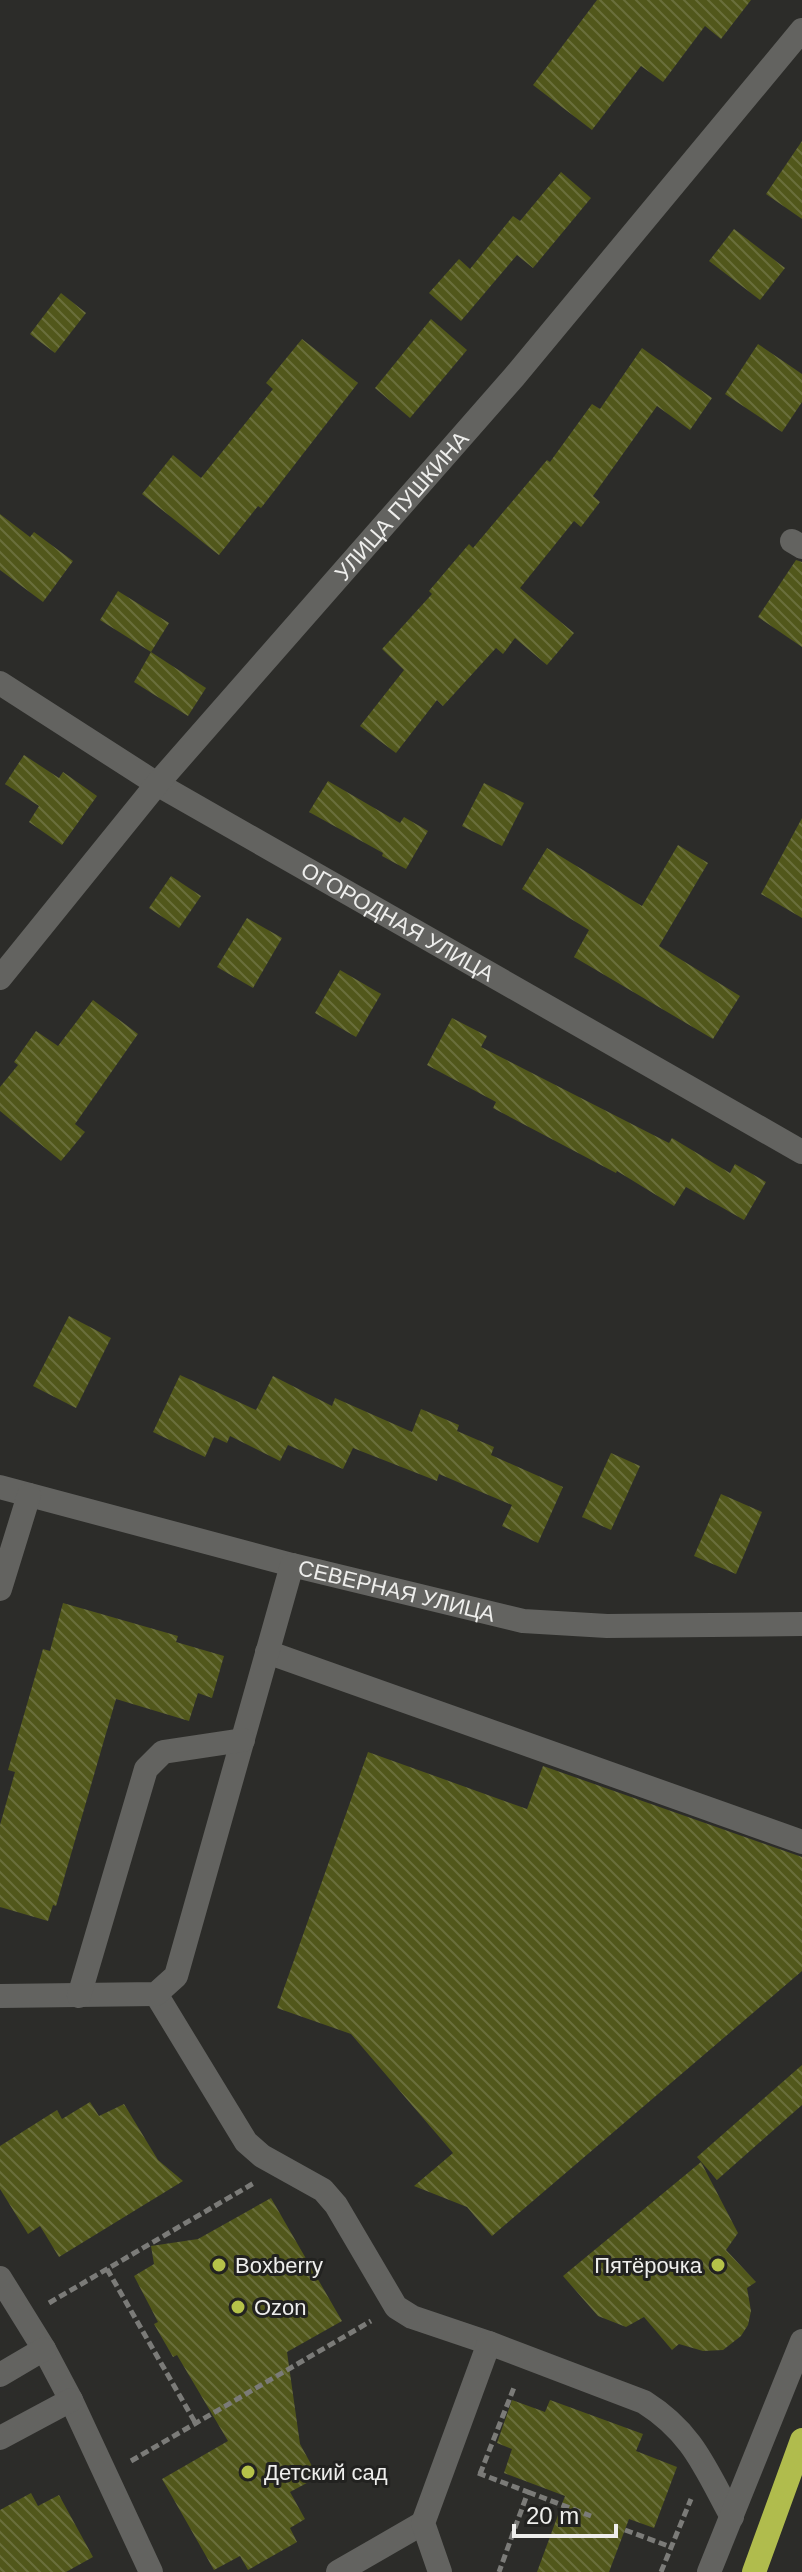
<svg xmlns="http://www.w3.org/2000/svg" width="802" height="2572" viewBox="0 0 802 2572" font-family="Arial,sans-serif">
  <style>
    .building { fill: url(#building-back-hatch) }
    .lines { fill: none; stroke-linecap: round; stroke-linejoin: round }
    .path { stroke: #7b7b78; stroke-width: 5; stroke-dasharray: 8 4; stroke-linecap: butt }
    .minor { stroke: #636360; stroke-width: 24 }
    .highway { stroke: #b0bc4d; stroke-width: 24 }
    .poi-dot { fill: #b5c249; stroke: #222220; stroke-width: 3 }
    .labels { text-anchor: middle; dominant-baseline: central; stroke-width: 6; stroke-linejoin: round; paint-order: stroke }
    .street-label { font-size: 22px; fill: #eeeeec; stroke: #222220 }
    .poi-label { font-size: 22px; fill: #eeeeec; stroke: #222220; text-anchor: start }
  </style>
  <defs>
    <pattern id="building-back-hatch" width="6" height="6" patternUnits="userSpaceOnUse" patternTransform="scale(2)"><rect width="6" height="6" fill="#51571b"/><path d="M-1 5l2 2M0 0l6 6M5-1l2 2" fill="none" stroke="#6a6f3c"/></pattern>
  </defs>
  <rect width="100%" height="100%" fill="#2c2c29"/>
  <g class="building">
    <path d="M597,0h154l-30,39 -16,-13 -42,56 -22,-16 -49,64 -59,-45z"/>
    <path d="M802,141v78l-36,-25z"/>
    <path d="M561,172l30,26 -58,70 -16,-13 -56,66 -32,-28 30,-34 11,10 43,-53 7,5z"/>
    <path d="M734,229l51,39 -25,32 -51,-39z"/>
    <path d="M61,293l25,20 -31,40 -25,-19z"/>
    <path d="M431,319l36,31 -57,68 -35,-30z"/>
    <path d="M302,339l56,44 -97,125 -3,-2 -39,49 -77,-61 31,-39 28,23 72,-89 -7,-6z"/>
    <path d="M758,344l44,30v28l-20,30 -57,-38z"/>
    <path d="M642,348l70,50 -22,32 -33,-24 -64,90 7,6 -19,25 -7,-6 -54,67 54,45 -27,32 -32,-27 -12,16 -7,-6 -53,58 -6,-6 -41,53 -36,-27 44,-56 -22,-21 50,-55 -3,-3 40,-47 4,4 74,-88 3,2 42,-58 8,5z"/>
    <path d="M0,514l30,23 4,-5 39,29 -30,41 -43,-32z"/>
    <path d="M796,560l6,2v85l-44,-30z"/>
    <path d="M118,591l51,32 -18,29 -51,-32z"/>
    <path d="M151,652l55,36 -18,28 -54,-34z"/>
    <path d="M24,755l35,23 4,-6 34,24 -35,49 -33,-23 10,-16 -34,-22z"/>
    <path d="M328,781l72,42 4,-6 24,14 -22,38 -24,-13 1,-3 -74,-41z"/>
    <path d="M484,783l40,20 -22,43 -40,-20z"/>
    <path d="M802,818v100l-41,-24z"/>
    <path d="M678,845l30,18 -49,83 81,50 -27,43 -139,-82 15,-27 -67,-41 25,-41 95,58z"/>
    <path d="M171,876l30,20 -22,32 -30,-20z"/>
    <path d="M247,918l35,20 -29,50 -36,-21z"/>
    <path d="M340,970l41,24 -25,43 -41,-24z"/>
    <path d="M93,1000l45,34 -63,90 10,8 -24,29 -61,-50v-24l18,-22 -4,-3 22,-31 22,15z"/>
    <path d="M452,1018l35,18 -6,11 188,96 3,-5 58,35 5,-9 31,18 -22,38 -58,-33 -12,19 -57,-35 -1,2 -123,-65 3,-6 -69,-37z"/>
    <path d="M69,1316l42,22 -35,70 -43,-22z"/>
    <path d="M180,1375l76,35 17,-34 59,30 3,-8 77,34 9,-23 38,16 -2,6 37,16 -3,8 72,32 -25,56 -36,-17 10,-21 -73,-31 -2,7 -84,-33 -10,21 -55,-24 -8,16 -50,-25 -3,7 -13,-6 -9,20 -52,-25z"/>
    <path d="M611,1453l29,13 -29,64 -29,-13z"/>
    <path d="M721,1494l41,18 -26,62 -42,-18z"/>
    <path d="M63,1603l115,33 -2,6 48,14 -12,42 -14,-5 -9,28 -73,-22 -60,207 -3,-1 -5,16 -48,-14v-82l15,-53 -7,-2 35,-121 7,2z"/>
    <path d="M368,1752l159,57 16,-43 259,91v114l-310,265 -25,-29 -53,-21 39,-33 -102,-119 -74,-26z"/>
    <path d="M802,2065v40l-85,75 -20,-23z"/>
    <path d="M90,2102l9,14 25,-12 34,56 25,21 -124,76 -19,-31 -12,8 -28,-45v-43l57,-36 5,9z"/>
    <path d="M701,2162l37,71 -12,17 30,32 -9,6 4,23 -3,14 -7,11 -18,14 -20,1 -24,-7 -7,6 -28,-33 -18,10 -28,-11 -35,-40z"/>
    <path d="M271,2198l71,123 -55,31 13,92 18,33 -28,15 15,27 -15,9 7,14 -49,28 -8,-14 -26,14 -52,-91 66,-38 -51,-86 -4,2 -19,-33 4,-2 -24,-46 20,-12 -3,-18 47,-7z"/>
    <path d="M512,2400l33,12 5,-12 93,34 -7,17 41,16 -23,61 -25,-9 -20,53h-72l28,-76 -61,-23 8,-24 -15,-6z"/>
    <path d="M31,2493l7,13 21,-11 34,62 -27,15h-66v-62z"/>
  </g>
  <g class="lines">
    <g class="path">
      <path d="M107,2269l89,155"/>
      <path d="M49,2303l205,-120"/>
      <path d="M131,2461l240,-140"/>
      <path d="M478,2473l50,19 -29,80"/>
      <path d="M480,2474l35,-89"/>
      <path d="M528,2492l63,24"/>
      <path d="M625,2530l46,17"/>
      <path d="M661,2572l30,-73"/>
    </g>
    <g class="minor">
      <path d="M792,541l10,6"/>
      <path id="s1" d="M0,683l157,101 645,368"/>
      <path id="s2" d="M0,978l157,-194 357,-407 288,-347"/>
      <path id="s3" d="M0,1487l292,78 231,56 84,5 195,-2"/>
      <path d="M0,1589l29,-94"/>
      <path d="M267,1652l535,190"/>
      <path d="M156,1994l90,148 16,14 61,34 13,15 60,102 16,10 77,26"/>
      <path d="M0,1996l156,-2 20,-18 116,-411"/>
      <path d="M79,1996l67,-227 17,-17 80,-12"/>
      <path d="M0,2278l44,71 27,51 80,172"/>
      <path d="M0,2375l44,-26"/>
      <path d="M0,2438l71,-38"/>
      <path d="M338,2572l85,-49"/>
      <path d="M440,2572l-17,-49 66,-180 155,59c49,31 61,66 88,115"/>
      <path d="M709,2572l93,-231"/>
    </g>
    <path class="highway" d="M754,2572l48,-132"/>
  </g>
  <g class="poi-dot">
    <circle cx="219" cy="2265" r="8"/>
    <circle cx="718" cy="2265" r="8"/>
    <circle cx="238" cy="2307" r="8"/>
    <circle cx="248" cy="2472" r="8"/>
  </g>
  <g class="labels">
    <g class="street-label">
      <text stroke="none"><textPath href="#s2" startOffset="620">УЛИЦА ПУШКИНА</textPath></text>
      <text stroke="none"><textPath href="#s1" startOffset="464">ОГОРОДНАЯ УЛИЦА</textPath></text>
      <text stroke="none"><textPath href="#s3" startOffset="410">СЕВЕРНАЯ УЛИЦА</textPath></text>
    </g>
    <g class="poi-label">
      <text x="235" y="2265">Boxberry</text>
      <text x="702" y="2265" text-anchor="end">Пятёрочка</text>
      <text x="254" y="2307">Ozon</text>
      <text x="264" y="2472">Детский сад</text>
    </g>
  </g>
  <path d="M514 2524v12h102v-12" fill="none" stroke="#eeeeec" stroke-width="4"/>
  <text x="526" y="2524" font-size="24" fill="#eeeeec" stroke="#222220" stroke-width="6" paint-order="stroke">20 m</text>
</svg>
